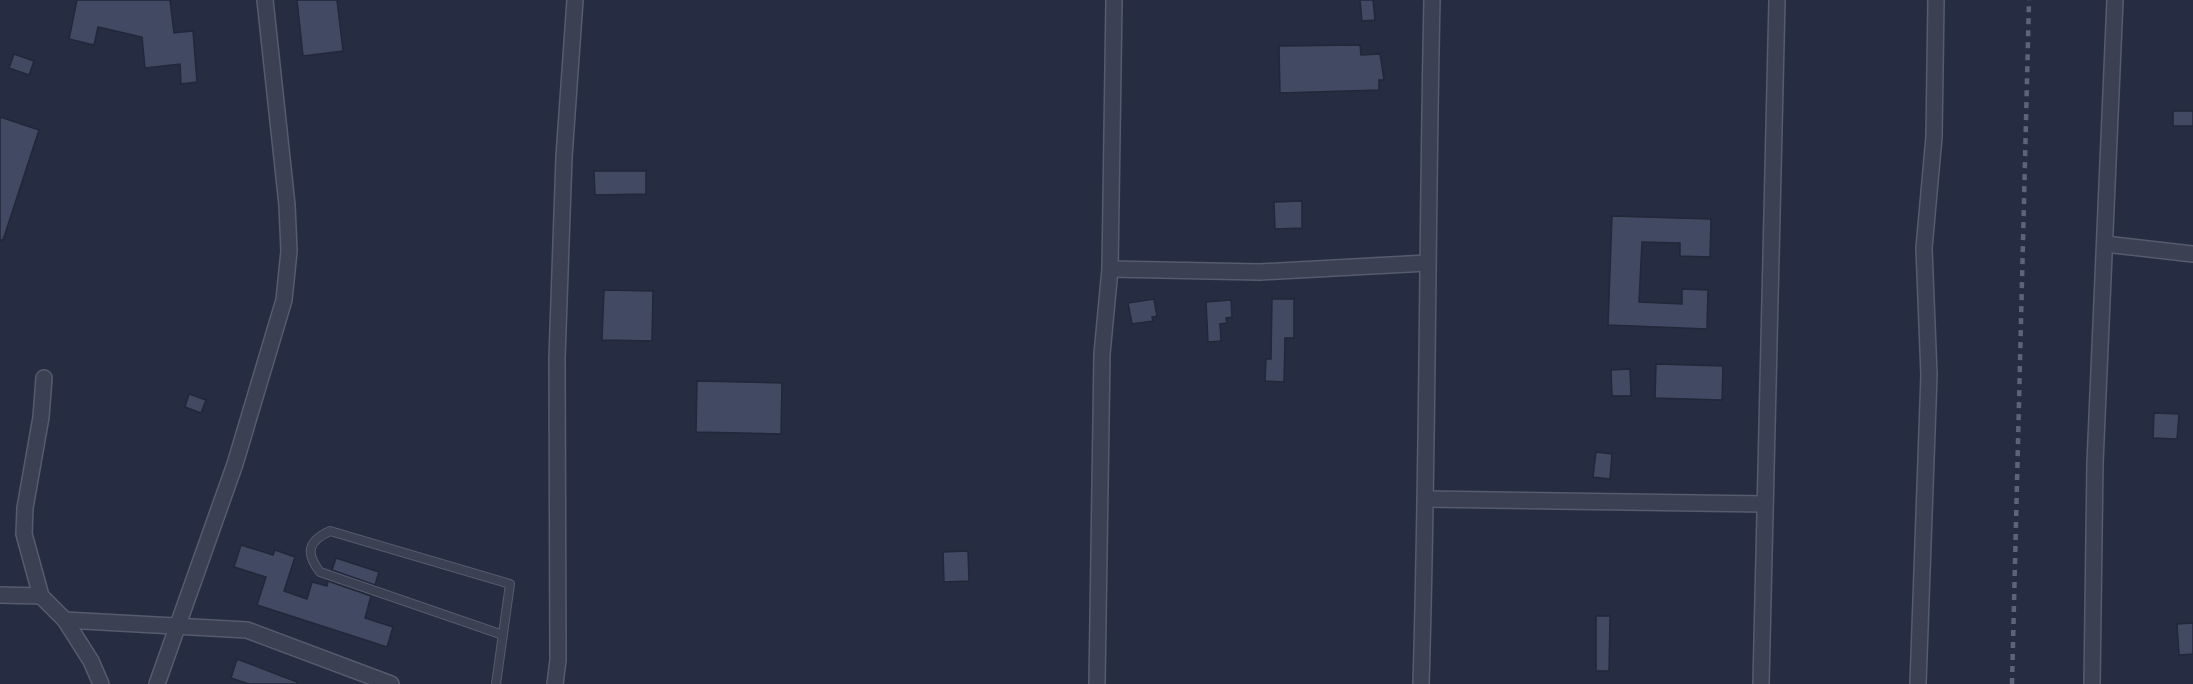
<svg xmlns="http://www.w3.org/2000/svg" width="2193" height="684" viewBox="0 0 2193 684" font-family="'DM Sans',sans-serif">
  <style>
    .building { fill: #424a63; stroke: #22273a; stroke-width: 1.5 }
    .lines { fill: none; stroke-linecap: round; stroke-linejoin: round }
    .service-casing { stroke: #565b6d; stroke-width: 10 }
    .minor-casing { stroke: #565b6d; stroke-width: 18 }
    .service { stroke: #3b4053; stroke-width: 8 }
    .minor { stroke: #3b4053; stroke-width: 15 }
    .rail { stroke: #5d637a; stroke-width: 4.5; stroke-dasharray: 6 6; stroke-linecap: butt }
  </style>
  <rect width="100%" height="100%" fill="#262d43"/>
  <g class="building">
    <path d="M77,0h93l4,33 19,-2 4,51 -16,2 -1,-20 -35,4 -3,-31 -44,-10 -4,18 -25,-6z"/>
    <path d="M297,0h40l6,51 -40,5z"/>
    <path d="M1360,0h13l2,20 -13,1z"/>
    <path d="M1360,45l1,10 19,-1 4,26h-5v10l-99,3 -1,-47z"/>
    <path d="M14,54l20,7 -5,14 -20,-7z"/>
    <rect x="2173" y="111" width="20" height="15"/>
    <path d="M0,117l39,13 -36,110h-3z"/>
    <path d="M594,171h52v23l-51,1z"/>
    <path d="M1302,201v27l-27,1 -1,-27z"/>
    <path d="M1612,216l99,3 -1,38 -30,-1v-13l-38,-1 -3,60 43,2v-15l26,1 -1,39 -99,-4z"/>
    <path d="M604,290l49,1 -1,50 -50,-1z"/>
    <path d="M1154,299l3,17 -5,1 1,4 -21,3 -4,-21z"/>
    <path d="M1272,299h22v39h-9l-1,44 -19,-1 1,-22h5z"/>
    <path d="M1231,300l1,17 -6,1 1,5 -7,1 1,17 -13,1 -2,-40z"/>
    <path d="M1656,364l67,2 -1,34 -67,-2z"/>
    <path d="M1630,369l1,27h-19l-1,-26z"/>
    <path d="M697,381l85,2 -1,51 -85,-2z"/>
    <path d="M189,394l17,6 -5,13 -16,-6z"/>
    <path d="M2154,413l25,1 -2,25 -24,-1z"/>
    <path d="M1596,452l16,2 -2,25 -17,-2z"/>
    <path d="M241,545l32,10 2,-5 20,7 -11,34 23,8 5,-17 15,4 1,-5 43,15 -6,22 28,9 -6,20 -130,-42 9,-28 -32,-10z"/>
    <path d="M968,551l1,30 -25,1 -1,-30z"/>
    <path d="M336,558l43,14 -4,13 -43,-15z"/>
    <path d="M1596,616h14l-1,55h-13z"/>
    <path d="M2193,623v31l-14,1 -2,-31z"/>
    <path d="M237,659l60,23v2h-48l-18,-6z"/>
  </g>
  <g class="lines">
    <g class="service-casing">
      <path id="service" d="M496,684l14,-100 -180,-53c-22,10 -25,22 -10,41l183,63"/>
    </g>
    <g class="minor-casing">
      <g id="minor">
        <path d="M2105,244l88,10"/>
        <path d="M1110,269l150,3 167,-9"/>
        <path d="M44,378l-3,39 -16,91 -1,26 17,62 24,24 26,41 10,23"/>
        <path d="M1427,499l338,5"/>
        <path d="M0,595l41,1"/>
        <path d="M65,620l182,10 144,54"/>
        <path d="M157,684l78,-220 49,-164 5,-49 -2,-46 -22,-205"/>
        <path d="M555,684l3,-24 -1,-302 7,-201 11,-157"/>
        <path d="M1097,684l5,-330 8,-85 4,-269"/>
        <path d="M1421,684c7,-228 6,-456 11,-684"/>
        <path d="M1761,684l16,-684"/>
        <path d="M1918,684l11,-309 -5,-127 10,-111 2,-137"/>
        <path d="M2092,684l3,-221 20,-463"/>
      </g>
    </g>
    <use href="#service" class="service"/>
    <use href="#minor" class="minor"/>
    <path class="rail" d="M2012,684l17,-684"/>
  </g>
</svg>
